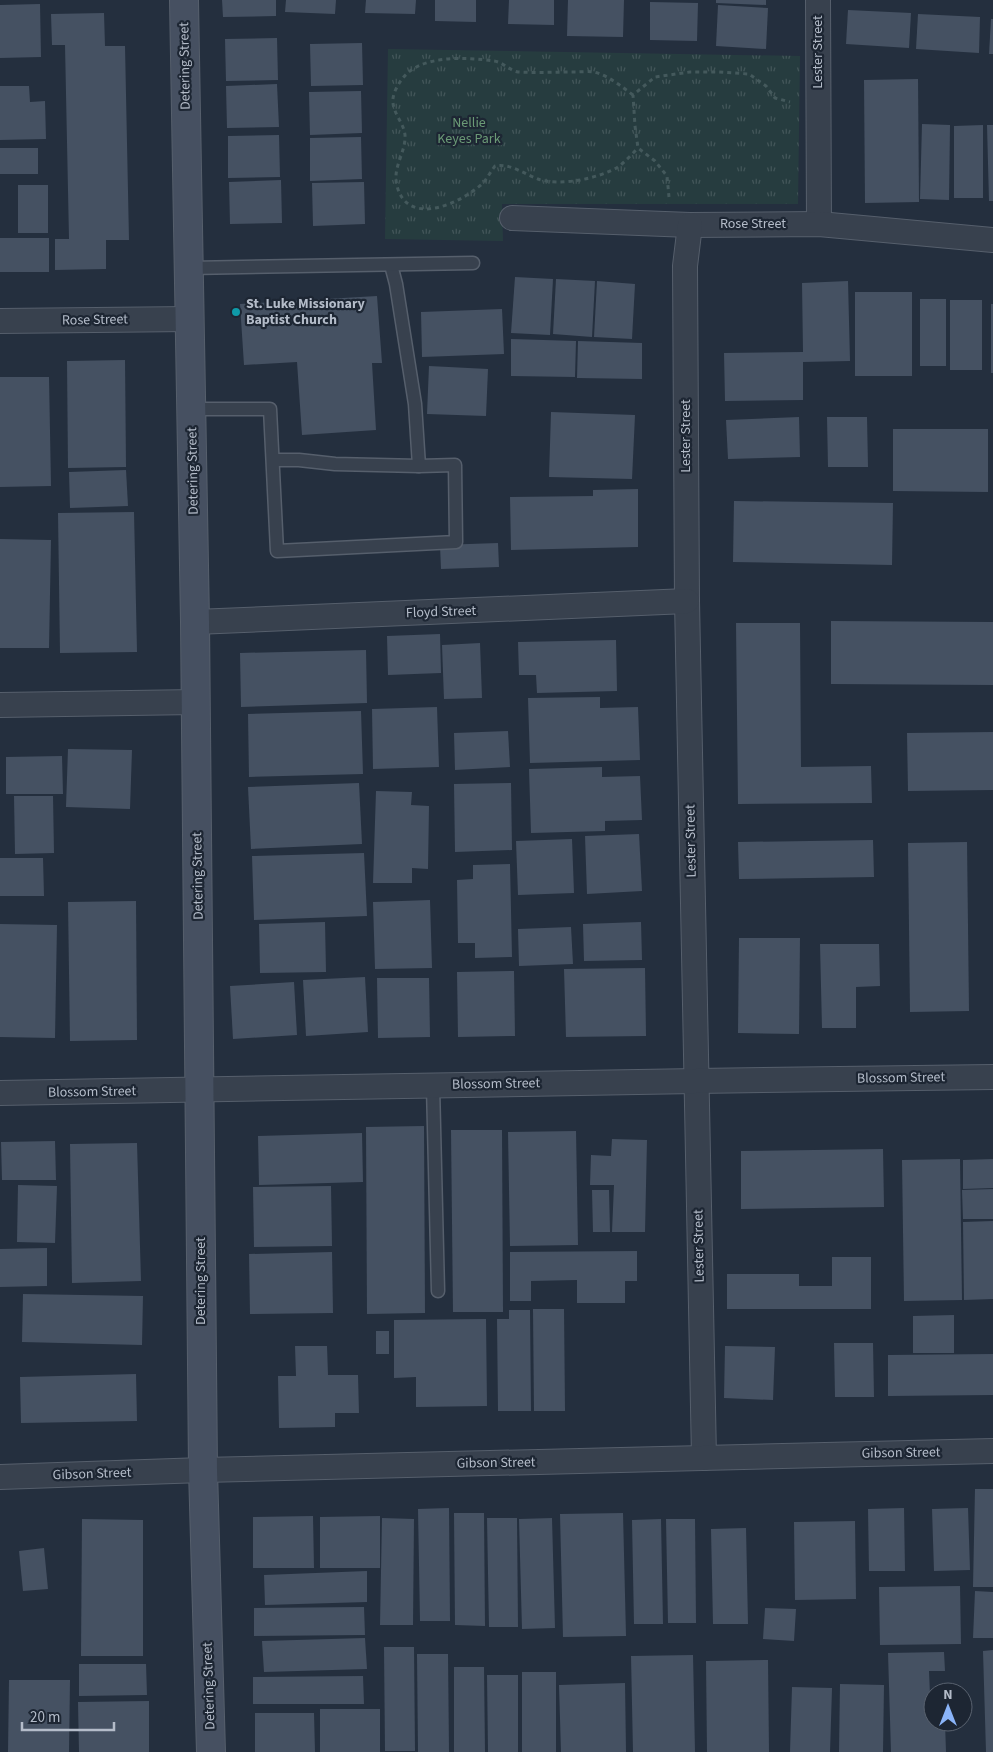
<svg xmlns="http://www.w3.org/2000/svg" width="993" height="1752" viewBox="0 0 993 1752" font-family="'Source Sans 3',sans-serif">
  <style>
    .grass { fill: url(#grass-tufts) }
    .building { fill: #455162 }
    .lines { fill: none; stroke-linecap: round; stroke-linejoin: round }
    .lane-casing { stroke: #565f6c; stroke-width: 15 }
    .street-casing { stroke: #565f6c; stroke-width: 26 }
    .secondary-casing { stroke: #565f6c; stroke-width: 30 }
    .path { stroke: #44595c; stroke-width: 3; stroke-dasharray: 4 4; stroke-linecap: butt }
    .lane { stroke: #38414e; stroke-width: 12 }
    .street { stroke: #38414e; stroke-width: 24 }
    .secondary { stroke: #465061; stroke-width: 28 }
    .culture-dot { fill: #0f9aa8; stroke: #1d2633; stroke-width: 2 }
    .labels { text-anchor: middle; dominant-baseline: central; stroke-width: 4.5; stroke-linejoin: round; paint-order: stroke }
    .street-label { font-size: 14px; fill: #b4bcc9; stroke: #1d2633 }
    .park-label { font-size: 14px; fill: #6b9a76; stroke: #1d2633 }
    .poi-label { font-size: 14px; font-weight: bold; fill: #b4bcc9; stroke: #1d2633; text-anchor: start }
  </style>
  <defs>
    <pattern id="grass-tufts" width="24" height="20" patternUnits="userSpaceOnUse" patternTransform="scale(1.25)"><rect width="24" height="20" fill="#263c3f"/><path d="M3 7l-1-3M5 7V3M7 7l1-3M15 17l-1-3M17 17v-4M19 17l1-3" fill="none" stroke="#435659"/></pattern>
  </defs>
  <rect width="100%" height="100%" fill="#242f3e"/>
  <path class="grass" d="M388,49l412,7 -2,148h-296l1,37 -118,-2z"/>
  <g class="building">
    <path d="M222,0h54v16l-53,1z"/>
    <path d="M286,0h50l-1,14 -50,-2z"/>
    <path d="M366,0h50l-1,14 -50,-1z"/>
    <path d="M435,0h41v22l-41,-1z"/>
    <path d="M509,0h45v25l-46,-1z"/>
    <path d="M568,0h56l-1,37 -56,-1z"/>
    <path d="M716,0h50v5l-50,-2z"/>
    <path d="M650,2l48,1 -1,38 -47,-1z"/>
    <path d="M40,4l1,53 -41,1v-53z"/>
    <path d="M718,5l50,3 -2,41 -50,-3z"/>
    <path d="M848,10l63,3 -2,35 -63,-4z"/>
    <path d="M104,13l1,33h20l4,194h-23v29l-51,1v-31h14l-4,-194h-13l-1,-31z"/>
    <path d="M918,14l62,3 -1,36 -63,-4z"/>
    <path d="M991,19h2v35h-4z"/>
    <path d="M277,38l1,42 -52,1 -1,-42z"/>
    <path d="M362,43l1,42 -52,1 -1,-42z"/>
    <path d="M918,79l1,123 -54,1 -1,-123z"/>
    <path d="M277,84l2,43 -52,1 -1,-42z"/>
    <path d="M0,86h29l1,16 15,-1 1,38 -46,1z"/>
    <path d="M361,91l1,42 -52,2 -1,-43z"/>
    <path d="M922,124l28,1 -1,75 -29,-1z"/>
    <path d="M983,125v73h-29v-72z"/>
    <path d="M987,125h6v76h-4z"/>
    <path d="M279,135l1,42 -52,1v-42z"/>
    <path d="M361,137l1,42 -52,2v-43z"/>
    <rect x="0" y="148" width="38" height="26"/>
    <path d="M281,180l1,43 -52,1 -1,-42z"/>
    <path d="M364,182l1,42 -52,2 -1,-43z"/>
    <rect x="18" y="185" width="30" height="48"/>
    <rect x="0" y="238" width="49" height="34"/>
    <path d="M515,277l38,2 -3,56 -39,-2z"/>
    <path d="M556,279l39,2 -3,56 -39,-3z"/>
    <path d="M597,281l38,3 -3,55 -38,-2z"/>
    <path d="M848,281l2,80 -47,1v38l-78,1 -1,-48 79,-1 -1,-69z"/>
    <rect x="855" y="292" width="57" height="84"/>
    <path d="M377,296l5,67h-10l4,67 -74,5 -5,-73 -53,3 -4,-61z"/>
    <rect x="920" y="299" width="26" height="67"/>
    <rect x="950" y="300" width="32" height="70"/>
    <rect x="991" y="304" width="2" height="69"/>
    <path d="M502,309l2,45 -82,3 -1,-45z"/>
    <path d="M511,339l65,2 -1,36 -64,-1z"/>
    <path d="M578,341l64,2v36l-65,-1z"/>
    <path d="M125,360l1,107 -58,1 -1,-107z"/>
    <path d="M429,366l59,3 -2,47 -59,-2z"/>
    <path d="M0,377h49l2,109 -51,1z"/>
    <path d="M551,412l84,3 -3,64 -83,-2z"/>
    <path d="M799,417l1,40 -72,2 -2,-39z"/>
    <path d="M827,417h40l1,50h-40z"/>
    <path d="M893,429h95v63l-95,-1z"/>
    <path d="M126,470l2,36 -58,2 -1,-36z"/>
    <path d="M638,489v58l-127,3 -1,-53 83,-1v-6z"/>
    <path d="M734,501l159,2 -1,62 -159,-3z"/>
    <path d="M134,512l3,140 -77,1 -2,-140z"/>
    <path d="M0,539l51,1 -2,108h-49z"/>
    <path d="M498,543l1,24 -58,2 -1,-24z"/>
    <path d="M831,621l162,1v63l-162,-1z"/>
    <path d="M736,623h64l1,144 70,-1 1,37 -134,1z"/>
    <path d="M440,634l1,39 -53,2 -1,-39z"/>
    <path d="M616,640l1,51 -80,2 -1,-18h-17l-1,-33z"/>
    <path d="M480,643l2,55 -38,1 -2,-54z"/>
    <path d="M366,650l1,53 -126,4 -1,-54z"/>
    <path d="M600,697v11l38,-1 2,53 -110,3 -2,-65z"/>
    <path d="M437,707l2,60 -66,2 -1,-60z"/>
    <path d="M361,711l2,63 -114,3 -1,-63z"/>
    <path d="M508,731l2,36 -55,3 -1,-37z"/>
    <path d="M993,732v58l-85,1 -1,-58z"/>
    <path d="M68,749l64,1 -2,59 -64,-2z"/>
    <path d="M62,756l1,38h-57v-37z"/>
    <path d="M602,767v10l38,-1 2,44 -37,1v10l-74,2 -2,-64z"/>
    <path d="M359,783l3,61 -111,5 -3,-62z"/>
    <path d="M511,783l1,67 -57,2 -1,-68z"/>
    <path d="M376,791l36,1 -1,13 18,1 -1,63 -16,-1v15h-39z"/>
    <path d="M14,796h39l1,57 -39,1z"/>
    <path d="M639,834l3,57 -55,3 -2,-58z"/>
    <path d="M572,839l2,54 -56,2 -2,-54z"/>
    <path d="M873,840l1,37 -135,2 -1,-37z"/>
    <path d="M967,842l2,169 -59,1 -2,-169z"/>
    <path d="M364,853l3,63 -113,4 -2,-64z"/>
    <path d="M0,858h43l1,38h-44z"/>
    <path d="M510,864l2,93 -37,1v-15h-17l-1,-63 16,-1v-14z"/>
    <path d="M430,900l2,68 -57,1 -2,-67z"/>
    <path d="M136,901l1,139 -67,1 -2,-139z"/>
    <path d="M325,922l1,50 -66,1 -1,-49z"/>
    <path d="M641,922l1,38 -58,1 -1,-37z"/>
    <path d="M0,924l57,1 -2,113 -55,-1z"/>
    <path d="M571,927l2,37 -54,2 -1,-37z"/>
    <path d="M739,938h61l-1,96 -61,-1z"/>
    <path d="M820,944h59l1,42 -24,1v41h-34z"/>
    <path d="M645,968l1,68 -80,1 -2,-68z"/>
    <path d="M514,971l1,65 -57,1 -1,-65z"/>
    <path d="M365,977l3,55 -62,4 -3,-56z"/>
    <path d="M377,978h52l1,59 -52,1z"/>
    <path d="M294,982l3,53 -64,4 -3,-53z"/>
    <path d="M424,1126l1,187 -58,1 -1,-187z"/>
    <path d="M451,1130h51l1,182h-50z"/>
    <path d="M576,1131l2,114 -68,1 -2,-114z"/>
    <path d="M362,1133l1,49 -104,3 -1,-49z"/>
    <path d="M612,1139l35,1 -2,92h-33l2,-47h-24l1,-30 20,1z"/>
    <path d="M55,1141l1,39h-54l-1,-38z"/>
    <path d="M137,1143l4,138 -69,2 -2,-139z"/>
    <path d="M883,1149l1,58 -143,2v-58z"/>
    <path d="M960,1159l2,141 -58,1 -2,-141z"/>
    <path d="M993,1159v29l-30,1v-29z"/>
    <path d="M18,1185l39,1 -2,57 -38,-1z"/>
    <path d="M331,1186l1,60 -78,1 -1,-60z"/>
    <path d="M993,1189v30h-30l-1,-29z"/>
    <path d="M592,1190h17l1,42h-17z"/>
    <path d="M993,1221v78l-29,1 -1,-78z"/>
    <path d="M47,1248v38l-47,1v-38z"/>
    <path d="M637,1251v30h-12v22h-48v-23l-46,1v20h-21v-49z"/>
    <path d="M332,1252l1,61 -83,1 -1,-60z"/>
    <path d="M832,1257h39v52h-144v-35h72v12h33z"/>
    <path d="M23,1294l120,2 -1,49 -120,-3z"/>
    <path d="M533,1309h31l1,102h-31z"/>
    <path d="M509,1310h21l1,101h-33l-1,-92h12z"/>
    <path d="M954,1315v38h-41v-37z"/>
    <path d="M486,1319l1,87 -71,1v-30l-22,1v-58z"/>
    <rect x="376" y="1331" width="13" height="23"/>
    <path d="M834,1343h39l1,54h-39z"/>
    <path d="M295,1346h32l1,29h30l1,38h-24v14l-56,1 -1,-52h18z"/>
    <path d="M725,1346l50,1 -2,53 -49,-2z"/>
    <path d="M993,1354v41l-105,1v-41z"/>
    <path d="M136,1374l1,47 -116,2 -1,-46z"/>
    <path d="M975,1489h18v98h-20z"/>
    <path d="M449,1508l1,113h-30l-2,-112z"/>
    <path d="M904,1508l1,63h-36l-1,-62z"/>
    <path d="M968,1508l2,62 -36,1 -2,-62z"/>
    <path d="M454,1513h30l1,113 -30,-1z"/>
    <path d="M623,1513l3,123 -63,1 -3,-123z"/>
    <path d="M313,1516l1,52h-61v-51z"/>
    <path d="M380,1516v52h-60v-51z"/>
    <path d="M382,1518l32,1 -1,106h-33z"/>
    <path d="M487,1518h30l1,109h-29z"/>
    <path d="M552,1518l3,110 -33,1 -3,-110z"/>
    <path d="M82,1519l61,1v136h-62z"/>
    <path d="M661,1519l2,105h-29l-2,-104z"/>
    <path d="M666,1519h29l1,104h-28z"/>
    <path d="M855,1521l1,78 -61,1 -1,-78z"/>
    <path d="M746,1528l2,96h-35l-2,-95z"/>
    <path d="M44,1548l4,41 -25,2 -4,-40z"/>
    <path d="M367,1571v31l-102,3 -1,-30z"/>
    <path d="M960,1586l1,58 -81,1 -1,-58z"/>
    <path d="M975,1591l18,1v46h-20z"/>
    <path d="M364,1607l1,28 -111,1v-28z"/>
    <path d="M765,1608l31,1 -2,32 -31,-2z"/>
    <path d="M365,1638l2,31 -103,3 -2,-31z"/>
    <path d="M384,1647h30l1,104h-30z"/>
    <path d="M993,1650v102h-7l-3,-101z"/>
    <path d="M944,1652l1,19h-16l1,24h3v27h12l1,30h-55l-3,-99z"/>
    <path d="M417,1654h31l1,98h-31z"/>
    <path d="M693,1655l2,97h-62l-2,-96z"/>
    <path d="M768,1660l1,92h-62l-1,-91z"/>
    <path d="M79,1664h67l1,31 -68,1z"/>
    <path d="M454,1667h30l1,85h-31z"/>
    <rect x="522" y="1672" width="34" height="80"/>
    <path d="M487,1675h31v77h-30z"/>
    <path d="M363,1676l1,28h-111v-27z"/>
    <path d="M9,1680h61l-1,72h-61z"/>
    <path d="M625,1683l1,69h-65l-2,-67z"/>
    <path d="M840,1684l44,1 -1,67h-44z"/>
    <path d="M792,1687l40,1 -2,64h-40z"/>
    <path d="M149,1701v51h-70l-1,-50z"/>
    <rect x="320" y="1709" width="60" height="43"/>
    <path d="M255,1713h59l1,39h-60z"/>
  </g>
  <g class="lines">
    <g class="lane-casing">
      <g id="lane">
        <path d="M391,265l5,19 19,120 4,62"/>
        <path d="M189,268l284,-5"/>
        <path d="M192,409h78l7,142 179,-9 -1,-77 -36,1 -84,-2 -36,-4h-26"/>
        <path d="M433,1086l5,205"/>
      </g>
    </g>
    <g class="street-casing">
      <g id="street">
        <path d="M818,0l1,224"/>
        <path d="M512,218l178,7 129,-1 174,16"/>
        <path d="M690,225l-5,41 2,335 17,857"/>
        <path d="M0,321l190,-2"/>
        <path d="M195,622l492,-21"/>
        <path d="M0,705l196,-3"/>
        <path d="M0,1093l696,-12 297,-4"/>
        <path d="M0,1477l203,-7 790,-19"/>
      </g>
    </g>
    <g class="secondary-casing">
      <path id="secondary" d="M184,0l11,622 8,848 8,282"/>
    </g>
    <g class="path">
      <path d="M633,95c-12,-9 -24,-19 -39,-23 -6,-1 -13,0 -19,0 -19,0 -38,1 -57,0 -8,-1 -15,-10 -24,-11 -29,-4 -77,-7 -94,21 -4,6 -8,14 -7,21 1,11 11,21 12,32 1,18 -13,32 -8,51 11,43 67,16 87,-4 4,-5 7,-11 11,-16 15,-3 29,8 43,13 21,8 62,-1 80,-12 7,-5 14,-13 20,-19"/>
      <path d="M669,197l-2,-21 -12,-15 -17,-13 -3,-22 -2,-31 22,-18 35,-5h28l31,2 17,12 9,12 15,4"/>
    </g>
    <use href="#lane" class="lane"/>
    <use href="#street" class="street"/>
    <use href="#secondary" class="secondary"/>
  </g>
  <circle class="culture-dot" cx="236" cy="312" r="5"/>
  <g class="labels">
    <g class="street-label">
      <text transform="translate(818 52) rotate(-90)">Lester Street</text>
      <text transform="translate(185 66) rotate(-91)">Detering Street</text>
      <text x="753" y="224">Rose Street</text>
      <text transform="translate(95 320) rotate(-1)">Rose Street</text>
      <text transform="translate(686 436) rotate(-90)">Lester Street</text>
      <text transform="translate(193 471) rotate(-91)">Detering Street</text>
      <text transform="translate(441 612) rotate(-2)">Floyd Street</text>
      <text transform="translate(691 841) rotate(-91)">Lester Street</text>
      <text transform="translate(198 876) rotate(-91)">Detering Street</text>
      <text transform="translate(901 1078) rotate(-1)">Blossom Street</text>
      <text transform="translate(496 1084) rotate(-1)">Blossom Street</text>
      <text transform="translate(92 1092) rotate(-1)">Blossom Street</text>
      <text transform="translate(699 1246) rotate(-91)">Lester Street</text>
      <text transform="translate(201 1281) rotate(-90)">Detering Street</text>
      <text transform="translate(901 1453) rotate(-1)">Gibson Street</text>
      <text transform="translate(496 1463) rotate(-1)">Gibson Street</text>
      <text transform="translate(92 1474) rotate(-2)">Gibson Street</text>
      <text transform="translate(209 1686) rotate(-92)">Detering Street</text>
    </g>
    <g class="park-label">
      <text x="469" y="123">Nellie<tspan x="469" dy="16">Keyes Park</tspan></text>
    </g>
    <g class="poi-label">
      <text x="246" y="304">St. Luke Missionary<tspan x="246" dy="16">Baptist Church</tspan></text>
    </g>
  </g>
  <g transform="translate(948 1707)"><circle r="24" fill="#1d2633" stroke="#59626f"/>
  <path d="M0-4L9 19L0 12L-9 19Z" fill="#8ab4f8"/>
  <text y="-8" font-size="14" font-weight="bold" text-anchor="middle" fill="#b4bcc9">N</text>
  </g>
  <path d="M22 1722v8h92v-8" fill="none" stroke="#b4bcc9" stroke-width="2.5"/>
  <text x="30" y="1722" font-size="15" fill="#b4bcc9" stroke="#1d2633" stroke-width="4" paint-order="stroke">20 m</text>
</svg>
